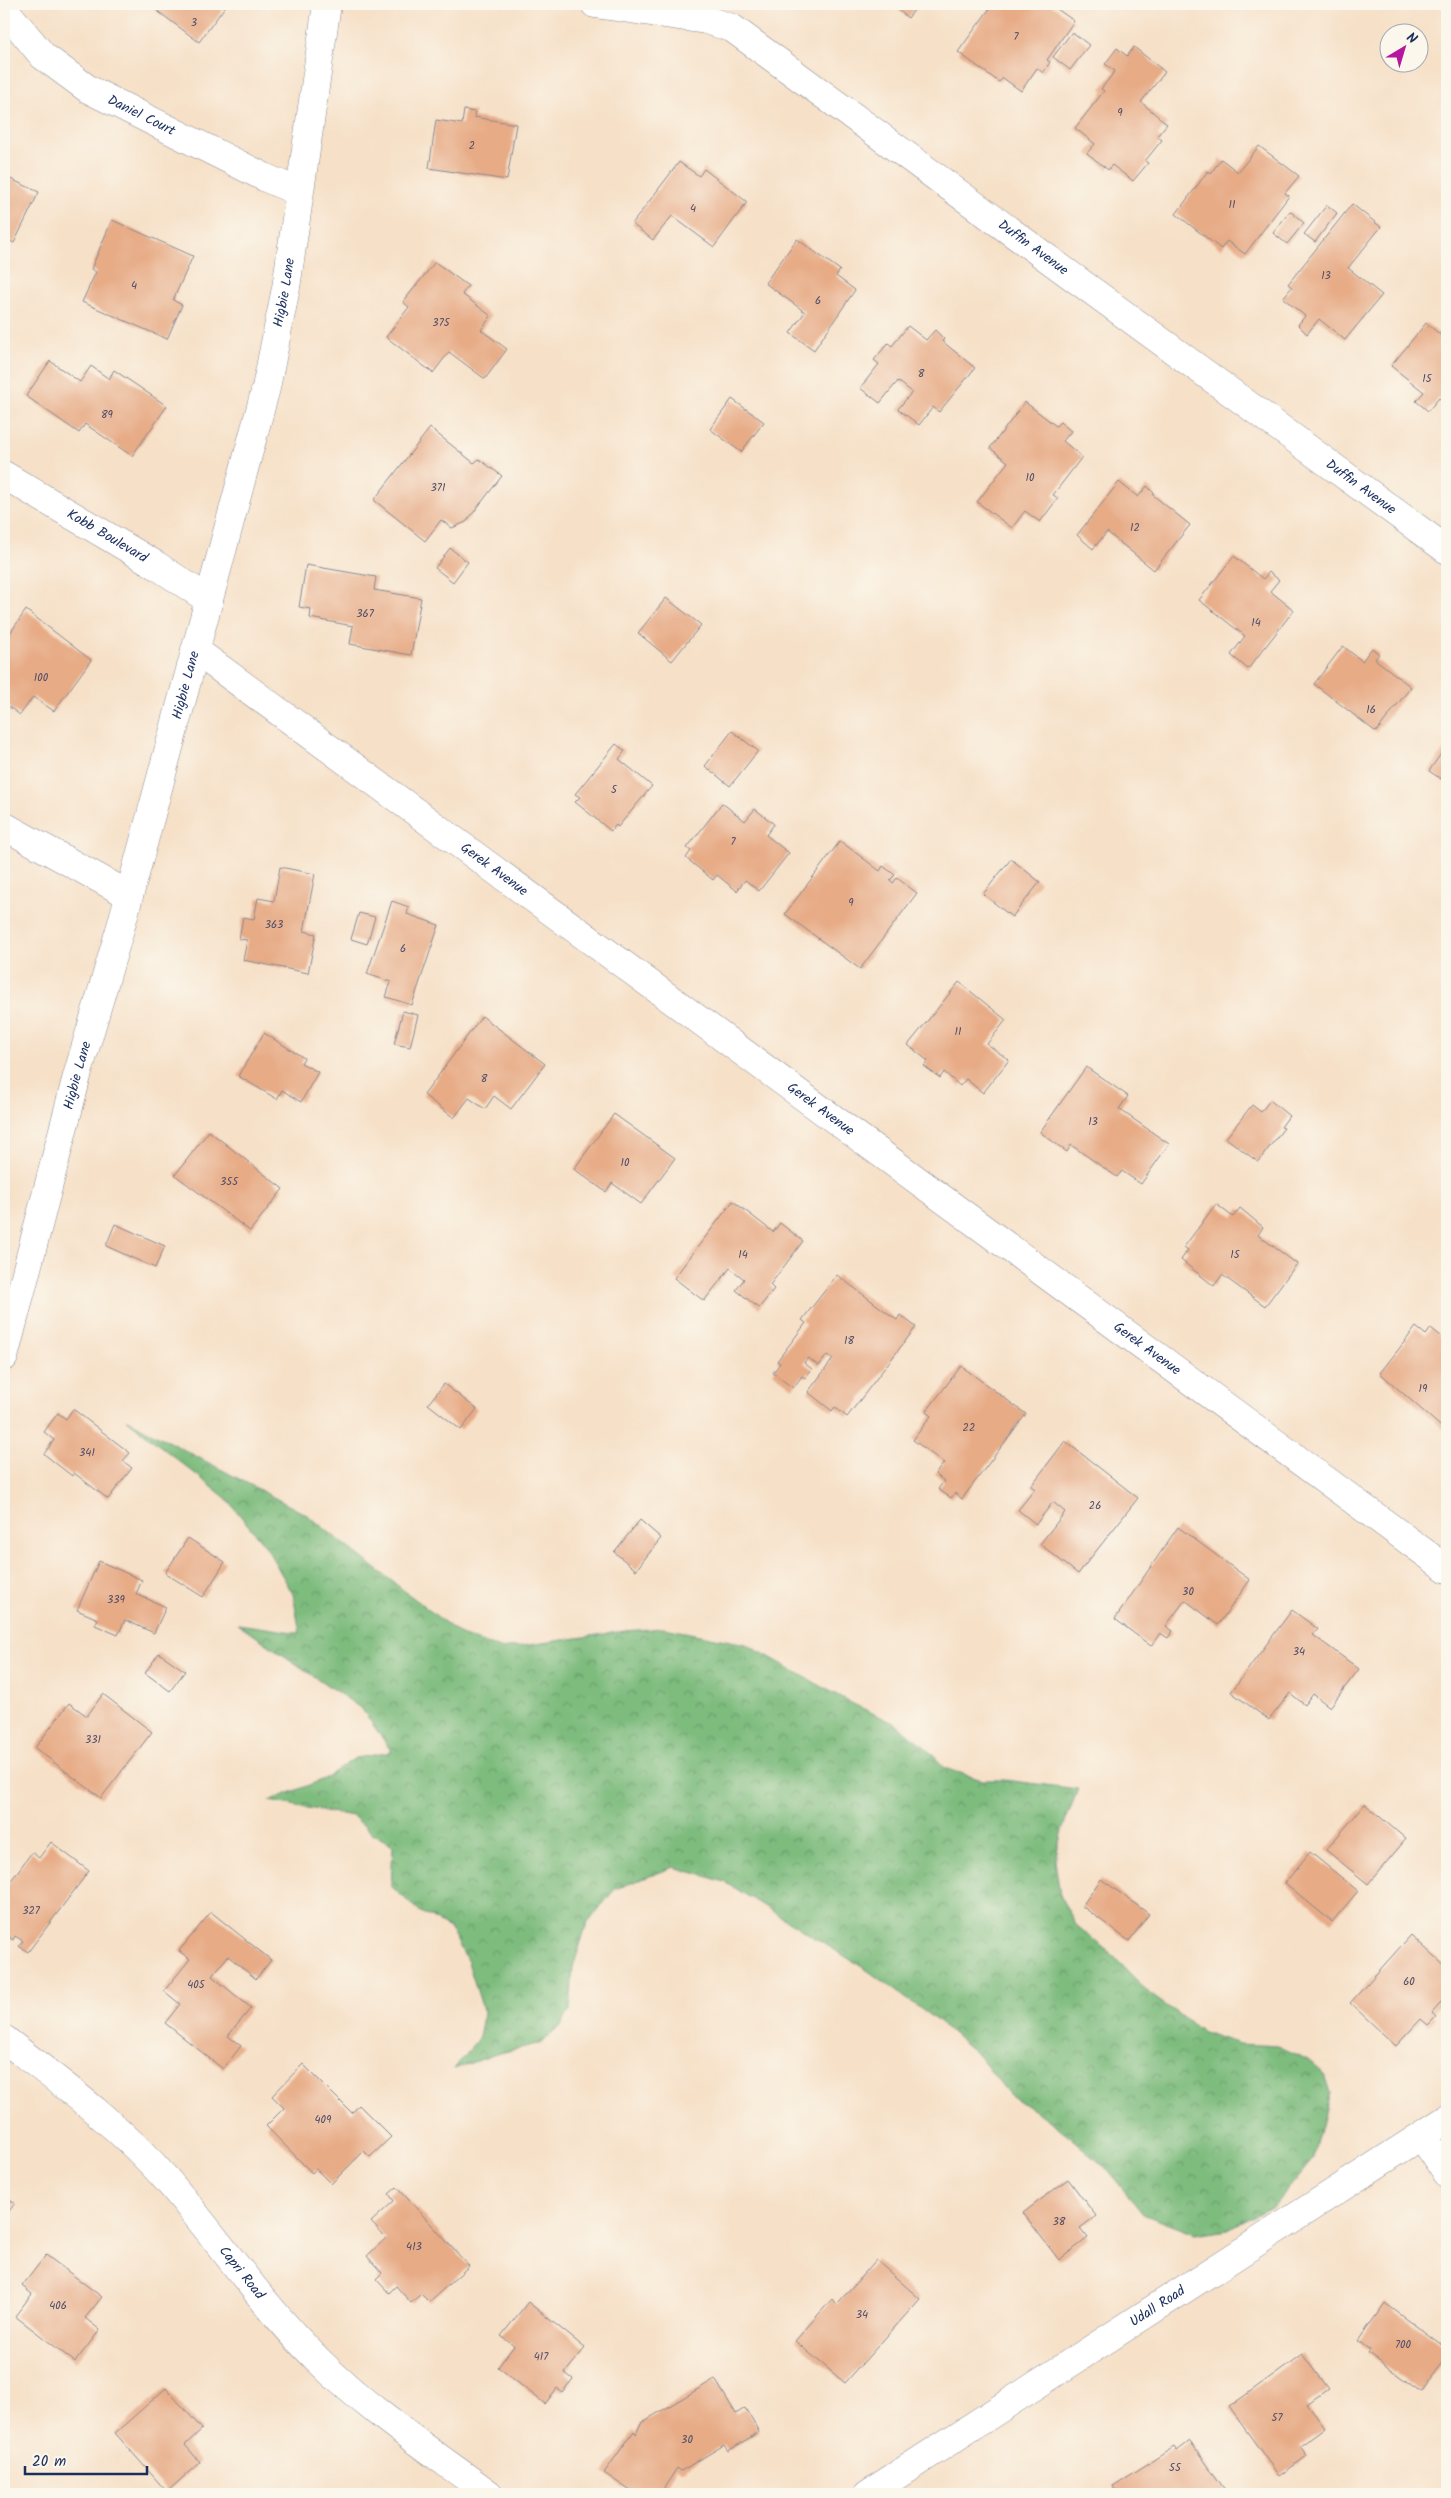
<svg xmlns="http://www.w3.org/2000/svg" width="1451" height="2498" viewBox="0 0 1451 2498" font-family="Kalam,sans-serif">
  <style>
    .forest { fill: url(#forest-crowns); stroke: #4c766e }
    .building { fill: #e7ab86 }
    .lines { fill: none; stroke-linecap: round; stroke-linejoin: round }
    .minor-casing { stroke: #888892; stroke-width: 29 }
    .major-casing { stroke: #888892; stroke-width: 29 }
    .minor { stroke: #fff; stroke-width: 28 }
    .major { stroke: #fff; stroke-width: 28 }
    .labels { text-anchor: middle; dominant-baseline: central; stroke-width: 4.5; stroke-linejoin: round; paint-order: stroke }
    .number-label { font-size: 11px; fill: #4e4e68 }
    .street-label { font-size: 14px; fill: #1b2f5e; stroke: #fbf7ec }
  </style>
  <defs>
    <pattern id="forest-crowns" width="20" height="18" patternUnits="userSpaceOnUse" patternTransform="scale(1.25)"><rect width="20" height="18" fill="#7ebc7e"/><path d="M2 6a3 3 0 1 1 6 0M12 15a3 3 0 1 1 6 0" fill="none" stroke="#66996a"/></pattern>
  </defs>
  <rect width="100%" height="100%" fill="#fbf7ec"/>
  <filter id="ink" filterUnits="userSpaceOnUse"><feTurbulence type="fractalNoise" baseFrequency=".02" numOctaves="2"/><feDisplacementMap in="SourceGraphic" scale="10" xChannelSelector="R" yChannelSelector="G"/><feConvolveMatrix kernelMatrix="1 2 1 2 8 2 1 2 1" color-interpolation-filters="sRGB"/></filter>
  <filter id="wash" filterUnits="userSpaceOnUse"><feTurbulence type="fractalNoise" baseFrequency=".0096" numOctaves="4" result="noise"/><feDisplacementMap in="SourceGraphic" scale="20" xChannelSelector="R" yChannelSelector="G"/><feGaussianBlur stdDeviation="1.12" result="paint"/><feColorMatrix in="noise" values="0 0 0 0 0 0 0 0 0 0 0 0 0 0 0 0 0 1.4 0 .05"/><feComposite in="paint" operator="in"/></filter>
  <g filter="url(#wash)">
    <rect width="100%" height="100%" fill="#f6e0c7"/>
    <path class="forest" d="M126,1419l181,96 154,120 40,14 124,-18 39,-3 82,16 107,60 43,20 28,22 21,22 37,12h22l74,9 -16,41 -7,30 5,36 16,29 34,28 40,41 53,38 37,12 38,2 30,14 16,14 6,19 -16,64 -42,50 -45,22 -32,5 -52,-20 -37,-46 -50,-43 -47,-31 -33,-41 -40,-33 -69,-50 -142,-88 -51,-15 -59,22 -28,34 -14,44 -3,43 -9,16 -20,17 -45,11 -42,15 25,-32 5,-24 -16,-51 -18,-34 -31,-17 -28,-25 2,-41 -20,-11 -20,-18 -84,-15 55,-22 31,-21 37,-6 -30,-43 -124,-85 62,9 -7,-39 -27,-47 -40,-49z"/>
    <g id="blocks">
      <g class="building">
        <path d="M148,4h79l-28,38z"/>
        <path d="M891,4h28l-11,14z"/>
        <path d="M993,4h57l24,17 -27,39 3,2 -7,11 -6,-5 -16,23 -18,-13 -4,4 -41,-30z"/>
        <path d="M1072,32l17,13 -19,25 -17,-13z"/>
        <path d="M1134,47l31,25 -24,30 26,22 -10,12 5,4 -17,21 3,2 -15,18 -21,-16 -4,5 -21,-17 8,-9 -20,-16 29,-37 -3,-2 14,-18 -10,-7 12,-16 10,8z"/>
        <path d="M464,110l11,2 -1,5 42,7 -9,56 -78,-12 7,-48 26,4z"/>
        <path d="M1259,146l40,30 -14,17 4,3 -44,58 -18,-13 -6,8 -45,-35 32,-43 3,2 10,-14 17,13z"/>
        <path d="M679,162l20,14 5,-7 43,33 -33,45 -42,-31 -19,24 -21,-16z"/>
        <path d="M4,176l35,16 -25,51 -10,-5z"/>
        <path d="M1352,204l29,23 -33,41 34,27 -37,45 -26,-21 -12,15 -9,-9 7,-9 -22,-18 9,-11 -4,-3z"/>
        <path d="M1327,205l10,8 -22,29 -11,-8z"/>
        <path d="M1290,211l14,12 -17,21 -14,-11z"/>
        <path d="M112,220l81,36 -20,44 9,5 -15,34 -85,-37 14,-30 -5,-3z"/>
        <path d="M797,239l43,31 -4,6 19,14 -41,60 -24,-17 15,-21 -40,-29z"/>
        <path d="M435,262l33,24 -6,8 29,22 -10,14 26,19 -22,30 -36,-27 -16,21 -47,-36 23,-30 -6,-5z"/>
        <path d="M1426,323l21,17v64l-8,-6 -11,13 -12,-10 8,-9 -33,-26z"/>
        <path d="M908,326l18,14 9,-10 9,9 -2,2 33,27 -36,44 -6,-5 -14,18 -21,-16 14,-17 -14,-11 -18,22 -20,-15 19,-24 -5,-4 14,-17 4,3z"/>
        <path d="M50,361l30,21 11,-16 18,13 5,-9 53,36 -35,50 -47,-32 -6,9 -53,-37z"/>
        <path d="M732,399l32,23 -23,30 -31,-23z"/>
        <path d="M1025,402l31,24 4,-4 11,9 -8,10 19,16 -29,38 5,3 -18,24 -15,-11 -13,17 -35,-26 31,-40 -18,-14z"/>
        <path d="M430,428l44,35 5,-4 23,17 -36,46 -14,6 -11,-8 -16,21 -51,-41z"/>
        <path d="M1119,482l19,15 9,-11 7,7 -1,2 37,30 -36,45 -47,-38 -14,17 -16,-14z"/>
        <path d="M450,548l18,14 -15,20 -18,-14z"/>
        <path d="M1234,556l29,23 6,-7 10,8 -9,11 24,19 -46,59 -17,-14 14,-19 -46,-36z"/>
        <path d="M306,565l70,12 -2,13 47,8 -10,57 -61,-11 3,-18 -43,-8 1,-9 -12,-2z"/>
        <path d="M666,598l35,27 -29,36 -34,-28z"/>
        <path d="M26,610l65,50 -37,51 -21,-14 -13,18 -16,-12v-61z"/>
        <path d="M1343,646l19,15 10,-13 7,6 -4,5 36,28 -35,45 -62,-48z"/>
        <path d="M732,731l26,20 -28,35 -25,-20z"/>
        <path d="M616,744l9,7 -6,8 33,27 -34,41 -2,-2 -5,6 -36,-29 5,-5 -5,-3z"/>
        <path d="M1447,745v38l-18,-12z"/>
        <path d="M722,803l23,18 10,-12 19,15 -8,11 23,18 -30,38 -14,-11 -8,11 -20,-16 -4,5 -27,-22 5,-7 -4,-3z"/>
        <path d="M840,841l40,30 3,-5 12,9 -5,5 3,3 4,-5 20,15 -57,76 -75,-55z"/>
        <path d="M1011,859l29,23 -28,35 -29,-23z"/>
        <path d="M280,867l35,7 -11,57 12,3 -8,39 -65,-13 4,-20 -8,-1 4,-22 11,2 4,-21 16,3z"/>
        <path d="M392,901l17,6 -2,7 32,11 -27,80 -26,-8 5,-15 -24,-8z"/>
        <path d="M359,913l16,4 -8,27 -16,-5z"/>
        <path d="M959,982l47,38 -19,24 22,16 -26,33 -17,-14 -6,7 -16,-14 -4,6 -16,-12 4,-5 -20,-16z"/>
        <path d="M403,1011l15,4 -8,32 -16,-3z"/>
        <path d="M482,1016l63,48 -34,45 -17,-13 -9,13 -16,-11 -15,20 -30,-23z"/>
        <path d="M264,1033l40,25 -3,5 17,9 -17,30 -19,-12 -5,9 -39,-23z"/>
        <path d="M1086,1067l42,29 -9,13 50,35 -28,40 -19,-13 -5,6 -46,-32 -4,7 -27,-20z"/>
        <path d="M1270,1100l19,16 -8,11 3,1 -26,34 -32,-24 26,-33 9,7z"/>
        <path d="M614,1114l61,44 -34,46 -29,-21 -6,9 -32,-23z"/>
        <path d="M209,1131l74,58 -33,42 -75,-56z"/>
        <path d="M733,1201l40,31 7,-9 23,18 -33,44 4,4 -15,19 -23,-18 8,-11 -14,-11 -26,33 -30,-23z"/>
        <path d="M1216,1204l17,13 7,-9 23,19 -5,8 39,29 -32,42 -43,-31 -8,11 -33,-26 7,-10 -4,-3z"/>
        <path d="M115,1224l50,22 -10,22 -49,-22z"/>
        <path d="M837,1275l60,45 3,-5 16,12 -69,90 -12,-10 -3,4 -24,-19 25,-33 -6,-4 -8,11 -11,-8 -4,5 8,6 -7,9 -3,-2 -9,12 -20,-15 7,-10 -3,-2 29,-38 -4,-3z"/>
        <path d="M1416,1327l10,8 5,-7 16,13v91l-67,-59z"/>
        <path d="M961,1366l65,48 -64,85 -7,-6 -4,5 -13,-9 6,-8 -9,-7 9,-11 -31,-23 18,-24 -5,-4z"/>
        <path d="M444,1384l33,25 -16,21 -33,-26z"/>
        <path d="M73,1409l57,44 -7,8 9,7 -24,31 -34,-26 -2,3 -28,-22 10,-14 -10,-8 14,-19 8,6z"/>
        <path d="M1065,1441l73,57 -60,76 -38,-30 25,-32 -12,-10 -17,22 -18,-14 17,-21 -4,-3z"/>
        <path d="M640,1520l21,18 -25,32 -22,-18z"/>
        <path d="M1178,1527l72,53 -32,45 -33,-25 -19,26 7,5 -5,7 -8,-5 -9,13 -36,-27z"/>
        <path d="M188,1538l37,24 -22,35 -38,-24z"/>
        <path d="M99,1561l43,19 -6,14 30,13 -12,26 -29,-13 -7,15 -23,-10 3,-6 -21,-9z"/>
        <path d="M1292,1610l26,19 -5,6 46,34 -29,38 -17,-13 -8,11 -15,-12 -21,27 -38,-28z"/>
        <path d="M159,1653l26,18 -15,20 -25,-18z"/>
        <path d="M103,1694l49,38 -51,66 -66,-50 34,-45 18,13z"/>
        <path d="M1365,1804l41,35 -38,45 -42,-34z"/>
        <path d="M51,1842l38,29 -61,81 -9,-6 4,-5 -8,-5 -2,4 -9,-7v-43l28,-38 7,6z"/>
        <path d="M1310,1852l48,39 -26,31 -47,-39z"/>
        <path d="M1101,1879l48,35 -20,27 -47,-35z"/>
        <path d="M211,1912l60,48 -15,19 -28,-23 -16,20 39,32 -23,28 13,10 -18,23 -58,-46 15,-19 -16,-13 26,-32 -11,-8z"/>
        <path d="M1411,1935l36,33v28l-15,17 4,4 -8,8 -7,-6 -25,27 -46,-43z"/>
        <path d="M303,2064l49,49 7,-8 32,32 -21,20 -6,-6 -33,33 -15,-15 -4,4 -46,-47 18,-18 -12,-12z"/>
        <path d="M1068,2179l28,37 -16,12 8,10 -29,22 -36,-47z"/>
        <path d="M397,2187l72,79 -40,36 -8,-8 -10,9 -15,-17 -7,7 -13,-14 6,-6 -15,-17 19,-18 -15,-16 23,-21 -5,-7z"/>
        <path d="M4,2195l11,8 -11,15z"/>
        <path d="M46,2255l56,42 -17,21 15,12 -25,32 -60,-46 17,-22 -10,-8z"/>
        <path d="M876,2260l44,39 -75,84 -50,-42 37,-42 5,5z"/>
        <path d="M528,2302l57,46 -20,25 8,6 -11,13 -5,-4 -12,16 -47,-37 16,-21 -13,-10z"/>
        <path d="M1385,2303l62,46v8l-26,35 -53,-39 2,-3 -12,-9z"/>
        <path d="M1302,2354l26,35 -21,15 18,24 -25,18 7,10 -28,20 -50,-69z"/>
        <path d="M715,2379l21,35 9,-6 14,24 -31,19 -4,-6 -43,26 -4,-3 -17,26h-25l-31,-21 30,-42 2,3 5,-11z"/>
        <path d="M166,2388l36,41 -17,16 15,17 -33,30 -52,-59z"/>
        <path d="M1190,2441l38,53h-111l-4,-8 61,-39 3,4z"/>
      </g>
    </g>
  </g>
  <g filter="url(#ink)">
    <use href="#blocks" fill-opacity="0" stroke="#888892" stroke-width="1"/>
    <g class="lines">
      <g class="minor-casing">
        <g id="minor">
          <path id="s1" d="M595,4l111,16 26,8 715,522"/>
          <path id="s2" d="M5,10l38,46 45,33 178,89 33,14"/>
          <path id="s3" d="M4,475l152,90 53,35"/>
          <path id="s4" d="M195,650l1252,919"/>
          <path d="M4,826l125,69"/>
          <path id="s5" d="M4,1357l73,-281 44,-150 145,-538 20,-100 41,-284"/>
          <path id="s6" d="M4,2039c57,44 115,86 163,141 51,59 94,124 150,179 52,52 114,92 172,135"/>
          <path d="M1422,2136l25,38"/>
        </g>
      </g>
      <g class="major-casing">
        <g id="major">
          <path id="s7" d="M868,2494l579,-375"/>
        </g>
      </g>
      <use href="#minor" class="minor"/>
      <use href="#major" class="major"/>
    </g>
  </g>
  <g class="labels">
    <g class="number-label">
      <text x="194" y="23">3</text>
      <text x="1016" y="37">7</text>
      <text x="1120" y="113">9</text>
      <text x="472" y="146">2</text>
      <text x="1232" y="205">11</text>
      <text x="693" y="209">4</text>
      <text x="1326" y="276">13</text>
      <text x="134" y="286">4</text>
      <text x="818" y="301">6</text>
      <text x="441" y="323">375</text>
      <text x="921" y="374">8</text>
      <text x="1427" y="379">15</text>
      <text x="107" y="415">89</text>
      <text x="1030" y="478">10</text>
      <text x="438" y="488">371</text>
      <text x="1135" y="528">12</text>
      <text x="365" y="614">367</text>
      <text x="1256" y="623">14</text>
      <text x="41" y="678">100</text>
      <text x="1371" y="710">16</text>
      <text x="614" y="790">5</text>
      <text x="733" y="842">7</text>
      <text x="851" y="903">9</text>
      <text x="274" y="925">363</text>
      <text x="403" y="949">6</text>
      <text x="958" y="1032">11</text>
      <text x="484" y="1079">8</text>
      <text x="1093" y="1122">13</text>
      <text x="625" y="1163">10</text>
      <text x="229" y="1182">355</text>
      <text x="743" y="1255">14</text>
      <text x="1235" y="1255">15</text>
      <text x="849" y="1341">18</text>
      <text x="1423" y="1389">19</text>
      <text x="969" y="1428">22</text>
      <text x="87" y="1453">341</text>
      <text x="1095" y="1506">26</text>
      <text x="1188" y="1592">30</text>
      <text x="116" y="1600">339</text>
      <text x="1299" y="1652">34</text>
      <text x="93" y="1740">331</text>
      <text x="31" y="1911">327</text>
      <text x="1409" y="1982">60</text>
      <text x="196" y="1985">405</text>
      <text x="323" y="2120">409</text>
      <text x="1059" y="2222">38</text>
      <text x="414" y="2247">413</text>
      <text x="58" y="2306">406</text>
      <text x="862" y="2315">34</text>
      <text x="1403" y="2345">700</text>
      <text x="541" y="2357">417</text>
      <text x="1277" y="2418">57</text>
      <text x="687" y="2440">30</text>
      <text x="1175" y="2468">55</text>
    </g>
    <g class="street-label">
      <text stroke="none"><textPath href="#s2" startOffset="175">Daniel Court</textPath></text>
      <text stroke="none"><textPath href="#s1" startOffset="512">Duffin Avenue</textPath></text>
      <text stroke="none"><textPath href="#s5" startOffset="1101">Higbie Lane</textPath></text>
      <text stroke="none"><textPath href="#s1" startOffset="918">Duffin Avenue</textPath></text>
      <text stroke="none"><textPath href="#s3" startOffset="120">Kobb Boulevard</textPath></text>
      <text stroke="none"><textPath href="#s5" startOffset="696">Higbie Lane</textPath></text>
      <text stroke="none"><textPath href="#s4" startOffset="371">Gerek Avenue</textPath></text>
      <text stroke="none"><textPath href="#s5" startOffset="291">Higbie Lane</textPath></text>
      <text stroke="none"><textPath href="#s4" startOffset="776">Gerek Avenue</textPath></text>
      <text stroke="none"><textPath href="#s4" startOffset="1181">Gerek Avenue</textPath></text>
      <text stroke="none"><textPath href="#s6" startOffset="335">Capri Road</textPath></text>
      <text stroke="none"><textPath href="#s7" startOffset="345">Udall Road</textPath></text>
    </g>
  </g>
  <rect width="1451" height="2498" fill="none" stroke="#fbf7ec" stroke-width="20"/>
  <g transform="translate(1404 48) rotate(38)"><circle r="24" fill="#fbf7ec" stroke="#a1a7b3"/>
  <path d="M0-4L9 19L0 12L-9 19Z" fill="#b5179e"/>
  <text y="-8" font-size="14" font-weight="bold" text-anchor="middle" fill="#1b2f5e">N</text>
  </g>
  <path d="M25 2466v8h122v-8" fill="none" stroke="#1b2f5e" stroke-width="2.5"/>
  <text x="32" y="2466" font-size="15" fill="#1b2f5e" stroke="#fbf7ec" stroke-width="4" paint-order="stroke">20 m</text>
</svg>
